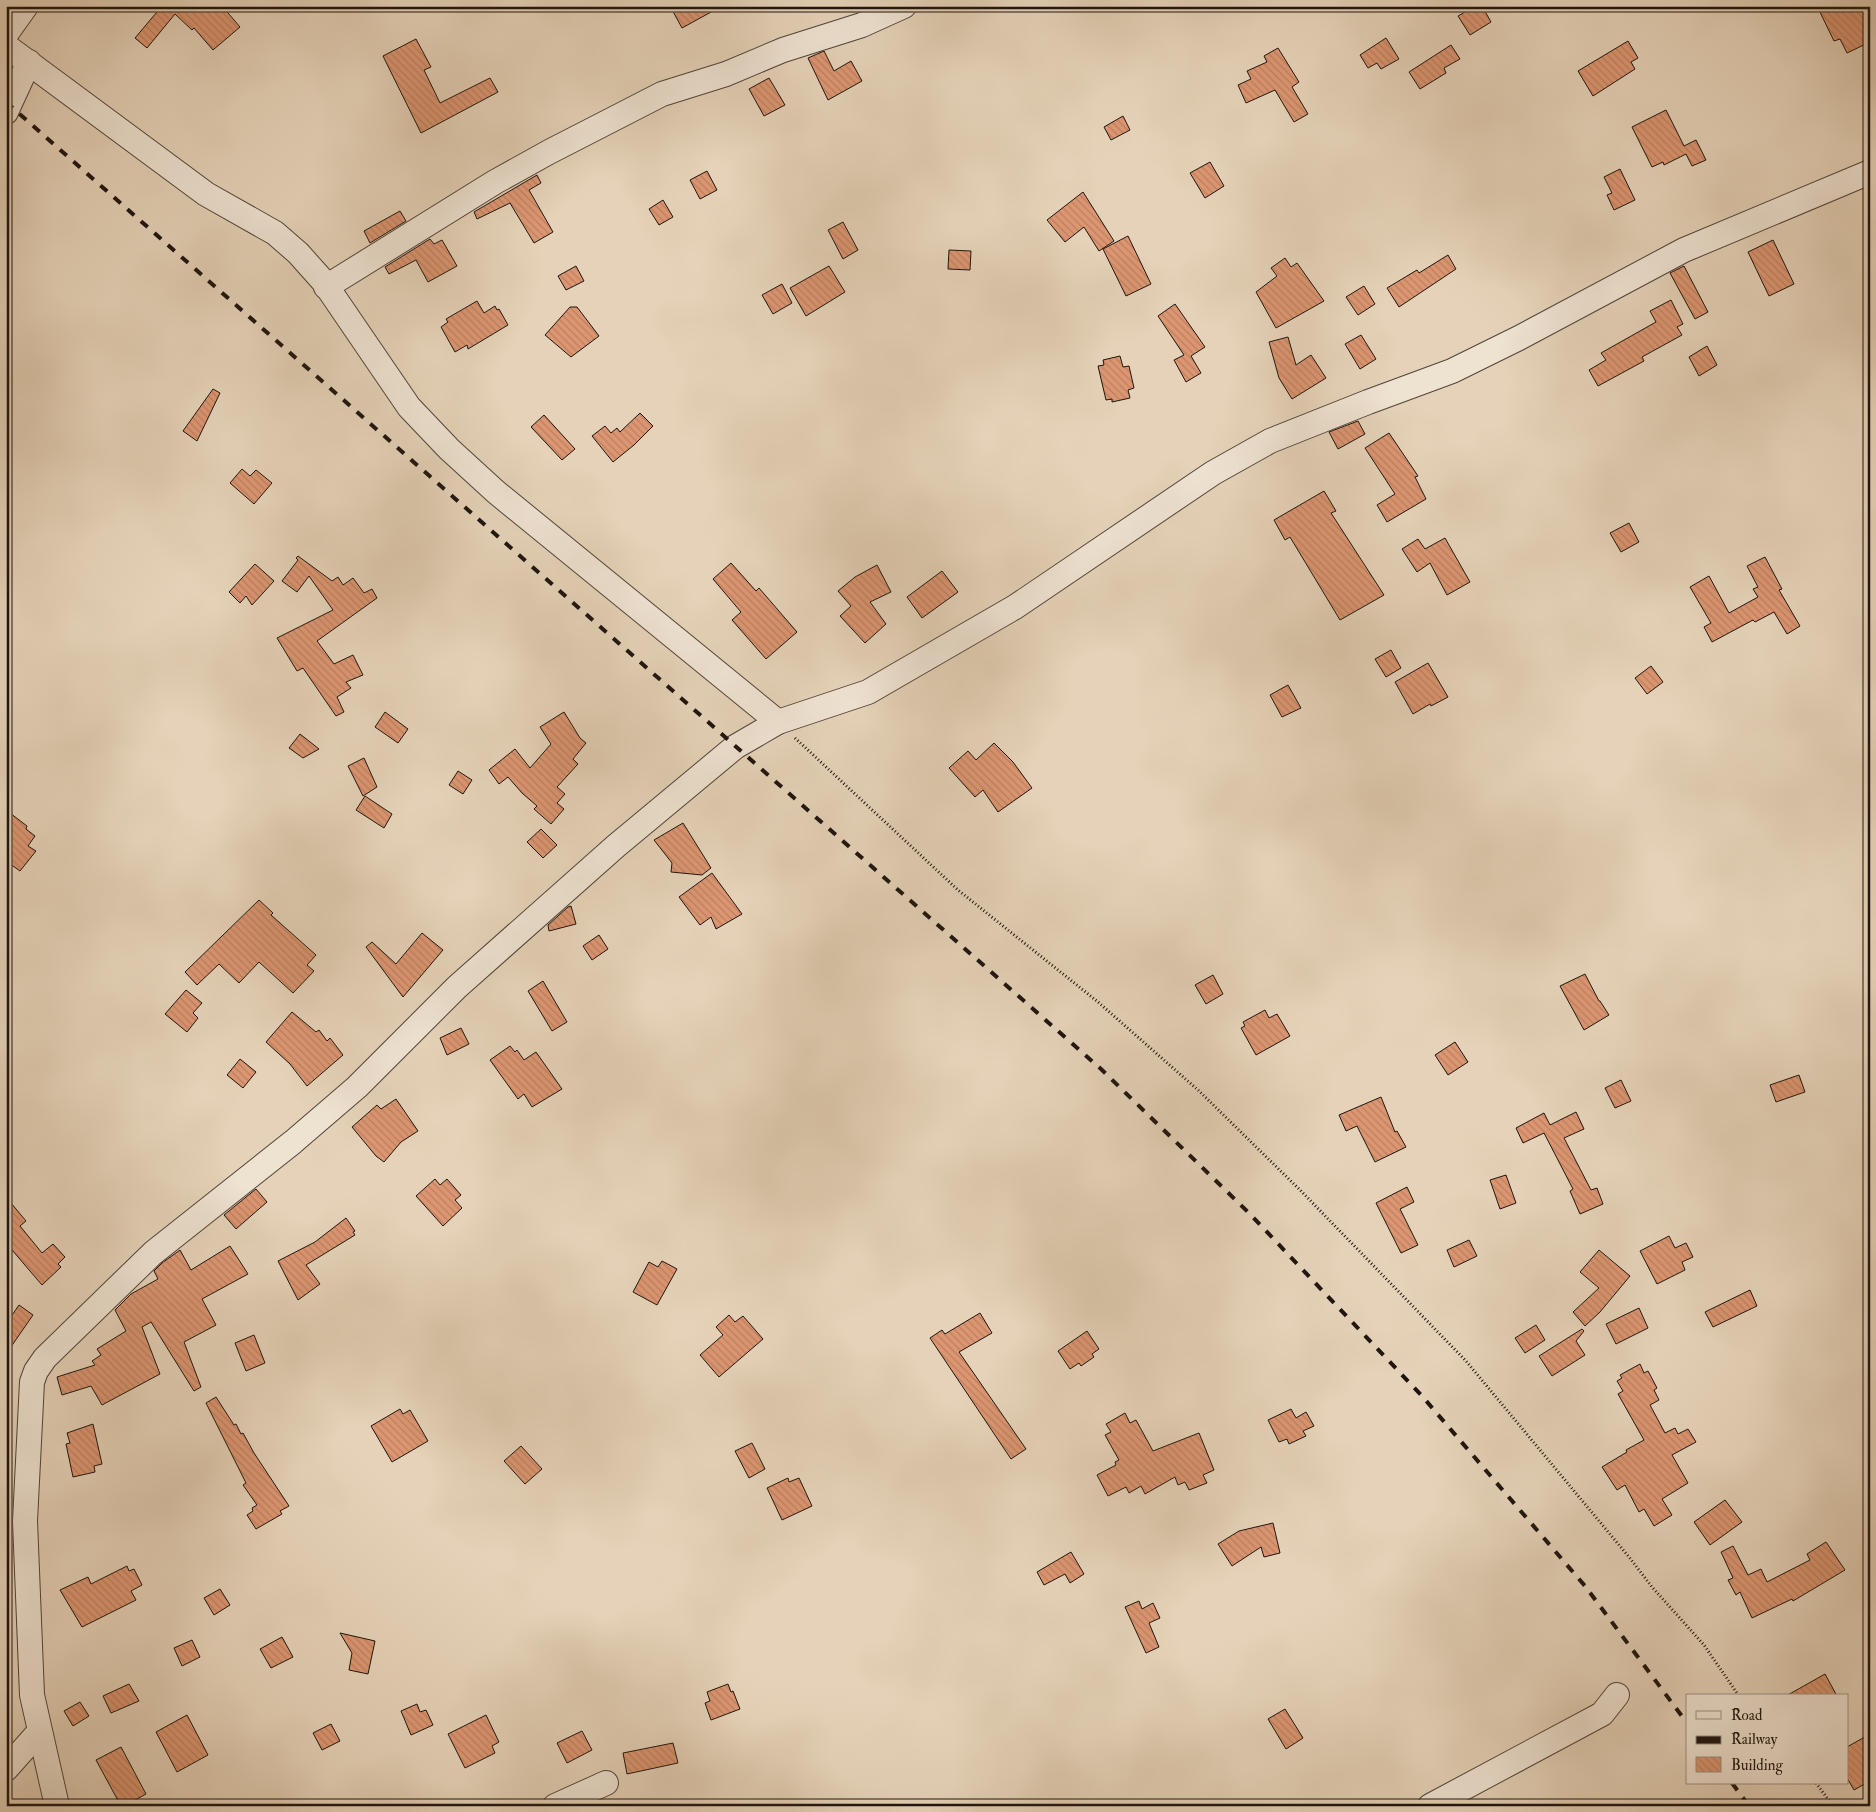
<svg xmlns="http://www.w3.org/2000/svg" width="1876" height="1812" viewBox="0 0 1876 1812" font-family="'IM FELL Double Pica',serif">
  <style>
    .building { fill: url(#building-back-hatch); stroke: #1e140f }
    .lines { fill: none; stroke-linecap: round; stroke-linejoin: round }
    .minor-casing { stroke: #504439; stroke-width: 26 }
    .path { stroke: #1e140f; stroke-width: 3; stroke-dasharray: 1 2.5; stroke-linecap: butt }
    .minor { stroke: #eee2d1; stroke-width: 24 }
    .rail { stroke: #1e140f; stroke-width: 4; stroke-dasharray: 9 9; stroke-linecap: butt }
  </style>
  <defs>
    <pattern id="building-back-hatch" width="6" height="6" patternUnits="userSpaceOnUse" patternTransform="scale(1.25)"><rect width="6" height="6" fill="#dc9671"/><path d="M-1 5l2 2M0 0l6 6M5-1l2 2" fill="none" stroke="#bc8061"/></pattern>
  </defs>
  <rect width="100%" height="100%" fill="#e5d2b8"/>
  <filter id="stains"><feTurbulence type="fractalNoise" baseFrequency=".004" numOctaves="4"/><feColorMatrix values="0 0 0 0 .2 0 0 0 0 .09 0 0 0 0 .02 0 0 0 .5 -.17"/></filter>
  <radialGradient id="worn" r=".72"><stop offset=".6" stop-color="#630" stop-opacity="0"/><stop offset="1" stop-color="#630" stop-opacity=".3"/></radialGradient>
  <g class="building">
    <path d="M162,6h60l18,21 -27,23 -19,-22 -2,2 -17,-16 -28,34 -12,-10z"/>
    <path d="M670,6h52l-40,22z"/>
    <path d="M1475,6h7l9,16 -21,13 -12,-19z"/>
    <path d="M1817,6h53v36l-23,11 -7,-14 -6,2z"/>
    <path d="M1386,38l13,21 -18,10 -4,-6 -9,5 -8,-13z"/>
    <path d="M416,39l15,28 -7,3 16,33 50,-25 8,14 -77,41 -38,-77z"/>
    <path d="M1628,41l10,17 -7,4 4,7 -42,27 -15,-25z"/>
    <path d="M1451,45l9,14 -16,9 2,5 -26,16 -11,-17z"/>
    <path d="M1278,48l21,34 -7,5 16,27 -14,8 -19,-32 -29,13 -8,-18 13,-6 -4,-8 20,-9 -3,-6z"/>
    <path d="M824,51l10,20 17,-10 11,20 -34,19 -20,-42z"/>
    <path d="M769,78l16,27 -21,11 -15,-27z"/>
    <path d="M1666,110l18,36 12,-6 10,20 -14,6 -6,-12 -22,11 -1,-3 -11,5 -20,-40z"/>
    <path d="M1123,116l7,14 -19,10 -7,-13z"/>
    <path d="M1210,162l14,24 -19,12 -15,-25z"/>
    <path d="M1620,169l15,31 -21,10 -7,-15 5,-2 -8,-16z"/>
    <path d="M707,171l10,19 -17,9 -10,-19z"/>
    <path d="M537,175l4,8 -12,7 24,42 -19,11 -24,-40 -33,16 -3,-7z"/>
    <path d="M1083,192l31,49 -15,10 -15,-24 -19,15 -18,-22z"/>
    <path d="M663,200l10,17 -14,8 -10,-16z"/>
    <path d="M400,211l6,10 -36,22 -6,-12z"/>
    <path d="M843,222l15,28 -15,9 -15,-29z"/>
    <path d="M1128,236l23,48 -25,12 -23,-47z"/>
    <path d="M430,239l4,5 8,-4 15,26 -29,16 -12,-22 -27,14 -4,-7z"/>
    <path d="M1773,240l21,44 -25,12 -21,-44z"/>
    <path d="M949,250l22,1 -1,19 -22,-1z"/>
    <path d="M1448,255l8,14 -57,38 -12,-19 30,-18 2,3z"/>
    <path d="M1285,258l6,9 6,-4 27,38 -48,27 -20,-36 21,-16 -6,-8z"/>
    <path d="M576,266l8,15 -18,9 -8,-14z"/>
    <path d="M829,266l16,26 -39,24 -16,-28z"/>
    <path d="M1684,266l24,46 -13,7 -25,-46z"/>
    <path d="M782,284l10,19 -19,11 -11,-19z"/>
    <path d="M1364,286l11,18 -17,11 -12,-18z"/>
    <path d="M1671,300l12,24 -6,3 5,8 -40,22 2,4 -46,25 -9,-16 17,-10 -5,-7 55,-31 -6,-11z"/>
    <path d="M477,301l7,12 11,-7 2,4 2,-1 9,16 -40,24 -1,-4 -12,7 -14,-25 7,-5 -2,-3z"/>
    <path d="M1175,304l30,43 -14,9 10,17 -15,9 -12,-22 10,-5 -26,-39z"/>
    <path d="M570,307h7l22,29 -28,21 -26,-22z"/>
    <path d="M1361,335l15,24 -16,10 -15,-25z"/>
    <path d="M1288,337l8,28 15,-10 15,23 -34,21 -13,-21 -10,-36z"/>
    <path d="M1707,346l10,19 -18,11 -10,-19z"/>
    <path d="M1120,356l3,11 6,-1 5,22 -6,2 2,8 -18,4v-3l-6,1 -8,-34 6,-1 -1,-5z"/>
    <path d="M213,389l7,4 -23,48 -14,-10z"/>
    <path d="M640,413l13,13 -19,19 -21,17 -21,-26 13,-10 6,7 6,-5 3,4z"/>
    <path d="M544,415l31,34 -13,11 -31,-33z"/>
    <path d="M1358,421l7,13 -27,15 -9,-17z"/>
    <path d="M1389,433l29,43 -3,1 11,22 -39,23 -10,-17 18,-11 -30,-46z"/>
    <path d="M242,469l8,7 6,-6 16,13 -18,21 -24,-21z"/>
    <path d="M1324,491l12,20 -5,2 53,82 -44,25 -50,-83 -5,3 -11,-20z"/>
    <path d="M1629,523l10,19 -18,10 -11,-19z"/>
    <path d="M1445,538l25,44 -23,13 -17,-32 -13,9 -15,-23 16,-10 7,10z"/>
    <path d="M298,556l34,25 6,-4 5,8 10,-7 11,15 8,-4 5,9 -60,43 17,23 19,-9 10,20 -17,7 5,6 -14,9 7,15 -8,4 -33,-48 -6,3 -20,-33 56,-28 -24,-34 -12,16 -15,-11 16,-21 -2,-2z"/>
    <path d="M1765,557l17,32 -3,1 21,36 -13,8 -13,-22 -19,10 -2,-2 -41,22 -8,-15 7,-4 -21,-36 19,-11 20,37 29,-16 -5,-8 5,-2 -11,-21z"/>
    <path d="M731,563l25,28 3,-3 38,44 -31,27 -34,-39 9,-8 -28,-33z"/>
    <path d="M255,564l19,17 -22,24 -6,-9 -6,7 -11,-11z"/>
    <path d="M877,565l14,27 -21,10 16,22 -21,19 -25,-27 11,-10 -13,-15 17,-14z"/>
    <path d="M942,571l16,21 -36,26 -15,-21z"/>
    <path d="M1391,650l10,18 -15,9 -11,-18z"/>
    <path d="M1428,663l20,34 -17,9 -1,-2 -17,10 -18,-32z"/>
    <path d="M1651,666l12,16 -16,12 -12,-16z"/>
    <path d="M1288,685l13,23 -19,9 -12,-22z"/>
    <path d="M385,712l23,17 -10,14 -23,-16z"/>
    <path d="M564,712l16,26 6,5 -13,16 5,5 -21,23 8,7 -8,9 7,6 -13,15 -17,-15 3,-3 -15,-13 -14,-16 -9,7 -10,-14 26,-21 15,19 21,-24 -11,-17z"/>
    <path d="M300,734l19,15 -16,9 -14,-10z"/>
    <path d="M994,743l19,19 19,26 -34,24 -15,-22 -8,7 -26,-29 19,-17 8,9z"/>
    <path d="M364,758l13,29 -14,9 -15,-30z"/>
    <path d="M458,771l14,9 -9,14 -14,-9z"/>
    <path d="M365,796l27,18 -8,14 -28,-18z"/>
    <path d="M6,810l21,16 -1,3 9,7 -7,10 8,5 -16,20 -14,-10z"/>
    <path d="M683,823l28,45 -9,7 -31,-3 1,-9 -18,-23z"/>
    <path d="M541,829l16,16 -14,13 -16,-16z"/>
    <path d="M712,873l30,41 -26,15 -5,-12 -11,8 -21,-28z"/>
    <path d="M259,900l14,13 -2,2 45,40 -9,10 7,6 -21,22 -34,-31 -20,21 -20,-19 -22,21 -12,-13z"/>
    <path d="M571,906l5,18 -27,7 -1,-6 20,-18z"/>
    <path d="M422,933l21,17 -40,47 -37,-50 6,-5 24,22z"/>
    <path d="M599,935l9,14 -16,11 -9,-14z"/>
    <path d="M1585,974l14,27h1l9,14 -25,15 -24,-44z"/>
    <path d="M1213,975l10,19 -17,10 -11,-19z"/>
    <path d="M543,981l24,41 -15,9 -24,-40z"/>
    <path d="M186,990l16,13 -9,10 5,5 -11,14 -22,-18z"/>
    <path d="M1265,1010l4,8 8,-4 13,22 -34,19 -15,-27 4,-2 -2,-4z"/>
    <path d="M292,1012l24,20 3,-2 8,11 3,-3 13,17 -36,31 -17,-22 -24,-22z"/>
    <path d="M461,1028l8,16 -22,11 -7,-17z"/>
    <path d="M1455,1042l13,20 -20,13 -13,-20z"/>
    <path d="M510,1046l5,6 2,-2 7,10 12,-8 26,37 -30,18 -8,-13 -6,5 -28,-39z"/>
    <path d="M240,1059l16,13 -13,16 -16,-13z"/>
    <path d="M1799,1075l6,17 -29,10 -6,-17z"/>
    <path d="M1621,1080l10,21 -16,7 -10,-20z"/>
    <path d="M1381,1097l14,35 2,-1 9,16 -31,15 -18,-36 -11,5 -7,-16z"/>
    <path d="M396,1099l22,32 -17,11 -17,20 -8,-6 -24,-29 25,-22 4,4z"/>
    <path d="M1576,1112l8,17 -20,9 27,52 6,-2 6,16 -23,10 -10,-23 3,-2 -29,-56 -21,10 -7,-15 28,-15 6,12z"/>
    <path d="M1506,1175l10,28 -16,6 -10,-29z"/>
    <path d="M435,1179l5,6 7,-6 14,16 -6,5 7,8 -19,18 -27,-30z"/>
    <path d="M1407,1187l7,15 -14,7 18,36 -17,8 -25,-50z"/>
    <path d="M256,1189l11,13 -31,27 -12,-14z"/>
    <path d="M6,1197l20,24 -6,5 22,27 11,-9 12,13 -7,7 3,3 -19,18 -36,-42z"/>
    <path d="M346,1218l9,13 -2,1 2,3 -49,30 14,19 -22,16 -20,-39 37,-19z"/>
    <path d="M1669,1236l6,12 11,-5 7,14 -11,5 3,8 -28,14 -17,-33z"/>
    <path d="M1469,1240l8,16 -23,11 -7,-17z"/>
    <path d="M230,1246l18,28 -46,25 14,26 -32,17 17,45 -7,4 -43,-69 -9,5 18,47 -58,31 -11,-19 -29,9 -5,-18 38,-12 -3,-4 9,-6 -4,-6 29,-18 -11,-21 16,-16 27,-15 -4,-8 8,-8 18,-13 11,20z"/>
    <path d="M1599,1250l31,26 -30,36 -15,14 -12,-14 26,-24 -19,-16z"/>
    <path d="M662,1261l15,8 -20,36 -24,-13 16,-30 9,5z"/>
    <path d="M1750,1290l7,16 -44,21 -8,-15z"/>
    <path d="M19,1305l14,10 -27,39v-30z"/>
    <path d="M1639,1308l9,20 -32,16 -10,-20z"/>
    <path d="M980,1313l12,20 -33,19 67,97 -15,10 -81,-121 12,-8 3,4z"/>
    <path d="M729,1315l6,7 8,-6 20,23 -44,38 -19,-22 23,-20 -7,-8z"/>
    <path d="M1536,1325l9,15 -20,13 -10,-15z"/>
    <path d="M1582,1329l2,2 -8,10 9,14 -33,21 -13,-20z"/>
    <path d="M1087,1331l12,18 -7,5 2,3 -13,9 -2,-3 -9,6 -12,-18z"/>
    <path d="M254,1335l11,28 -19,8 -11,-28z"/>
    <path d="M1640,1364l4,9 4,-2 9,17 -3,2 5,10 -9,5 15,28 10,-5 3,6 10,-5 8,13 -24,13 16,28 -26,16 10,16 -18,11 -10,-17 -5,3 -14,-27 -8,5 -15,-23 25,-15 -1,-2 18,-10 -26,-46 5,-3 -6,-10 5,-3 -2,-3z"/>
    <path d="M216,1397l18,28 2,-1 5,10 2,-1 11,20 35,53 -9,5 2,3 -26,15 -9,-14 6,-4 -1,-3 5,-3 -14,-20 3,-2 -40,-80z"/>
    <path d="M400,1409l3,5 7,-4 18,31 -36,21 -21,-36z"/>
    <path d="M1291,1409l5,9 10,-6 8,14 -11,5 3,5 -17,8 -2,-5 -8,3 -11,-22z"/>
    <path d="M1125,1413l5,10 6,-3 17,31 46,-18 15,37 -11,5 4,8 -18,7 -4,-8 -7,3 -3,-8 -30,17 -4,-8 -12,7 -3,-6 -18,9 -11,-21 19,-10 -1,-3 4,-2 -14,-25 6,-3 -5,-8z"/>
    <path d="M93,1424l9,40 -8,2 1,6 -22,5 -7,-33 4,-1 -3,-10z"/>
    <path d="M752,1443l13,26 -16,9 -14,-27z"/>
    <path d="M521,1446l21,23 -17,15 -21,-23z"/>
    <path d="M788,1478l1,4 10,-4 13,28 -30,14 -15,-32z"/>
    <path d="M1725,1500l17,22 -32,23 -16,-23z"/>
    <path d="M1273,1523l7,30 -16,4 -3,-10 -29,19 -14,-22 21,-13z"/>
    <path d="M1826,1542l19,28 -52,31 -1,-2 -40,19 -12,-26 -4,3 -8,-15 5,-2 -12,-26 12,-6 15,29 13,-6 6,13 43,-22 -3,-6z"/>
    <path d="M1071,1552l13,22 -14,9 -5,-9 -21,11 -7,-13z"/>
    <path d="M127,1566l2,5 5,-2 8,16 -11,6 5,9 -54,27 -22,-37 28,-13 3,7z"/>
    <path d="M220,1589l10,16 -16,10 -10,-17z"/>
    <path d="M1139,1601l3,8 11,-6 7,15 -11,5 10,24 -13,6 -21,-46z"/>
    <path d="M340,1633l35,8 -7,33 -19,-4 3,-17z"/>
    <path d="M282,1637l11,20 -22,11 -11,-19z"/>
    <path d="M192,1640l8,17 -18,9 -8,-18z"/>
    <path d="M1825,1674l12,22h-51z"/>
    <path d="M129,1684l10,17 -28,12 -8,-17z"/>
    <path d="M728,1684l3,8 2,-1 7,18 -29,11 -6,-17 5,-2 -3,-9z"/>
    <path d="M80,1702l9,14 -16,10 -9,-15z"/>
    <path d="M417,1704l3,8 6,-2 7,15 -22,10 -10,-24z"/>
    <path d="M1285,1709l18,29 -17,11 -18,-30z"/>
    <path d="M187,1715l21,40 -31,17 -21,-40z"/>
    <path d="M486,1715l13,27 -7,4 3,7 -30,15 -17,-34z"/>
    <path d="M331,1724l9,17 -18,9 -9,-17z"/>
    <path d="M582,1731l10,19 -25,13 -10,-20z"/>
    <path d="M1870,1734v47l-16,9 -7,-12v-31z"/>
    <path d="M673,1743l5,20 -51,11 -4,-21z"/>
    <path d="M121,1747l25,47 -22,12h-3l-25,-46z"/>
  </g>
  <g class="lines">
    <g class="minor-casing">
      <g id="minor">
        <path d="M6,34l20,-28"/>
        <path d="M6,46l200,148 69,39 23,20 25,28 86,126 40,42 47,43 282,230"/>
        <path d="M6,112l23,-50"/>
        <path d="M326,287l169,-105 54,-30 113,-58 64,-20 57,-24 79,-25 42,-19"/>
        <path d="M6,1769l33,-37"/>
        <path d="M57,1806l-25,-111 -7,-174 7,-139 4,-11 9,-13 108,-105 140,-111 64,-55 100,-100 159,-141 119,-99 43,-25 90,-30 147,-85 198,-134 57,-32 98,-39 84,-31 67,-33 165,-88 186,-78"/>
        <path d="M555,1806l51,-23"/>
        <path d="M1430,1806l172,-92 15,-19"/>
      </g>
    </g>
    <g class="path">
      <path d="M795,738l163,152 140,112 100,88 102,100 166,171 163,196 23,30 52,58 35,51"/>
      <path d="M1816,1783l17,23"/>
    </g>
    <use href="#minor" class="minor"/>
    <g class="rail">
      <path d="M6,102l1095,967 149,145 172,182 163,190 102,137"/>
      <path d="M1732,1783l17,23"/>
    </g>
  </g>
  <rect width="1876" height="1812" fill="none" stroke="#e5d2b8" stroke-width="25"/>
  <rect x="8" y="8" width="1861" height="1797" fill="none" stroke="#1e140f" stroke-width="2.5"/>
  <rect x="12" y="12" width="1851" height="1787" fill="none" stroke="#1e140f"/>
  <rect x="1686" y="1694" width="162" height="90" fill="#eee2d1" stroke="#9b9083"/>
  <rect x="1696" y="1711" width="25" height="8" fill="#eee2d1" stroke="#9b9083"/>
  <text x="1731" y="1720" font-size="15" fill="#1e140f">Road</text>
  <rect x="1696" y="1736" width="25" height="8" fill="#1e140f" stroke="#9b9083"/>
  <text x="1731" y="1744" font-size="15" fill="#1e140f">Railway</text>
  <rect x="1696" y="1757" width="25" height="15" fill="url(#building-back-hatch)" stroke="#9b9083"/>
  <text x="1731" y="1770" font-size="15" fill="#1e140f">Building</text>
  <rect width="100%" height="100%" filter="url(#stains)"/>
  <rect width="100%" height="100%" fill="url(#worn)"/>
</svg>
